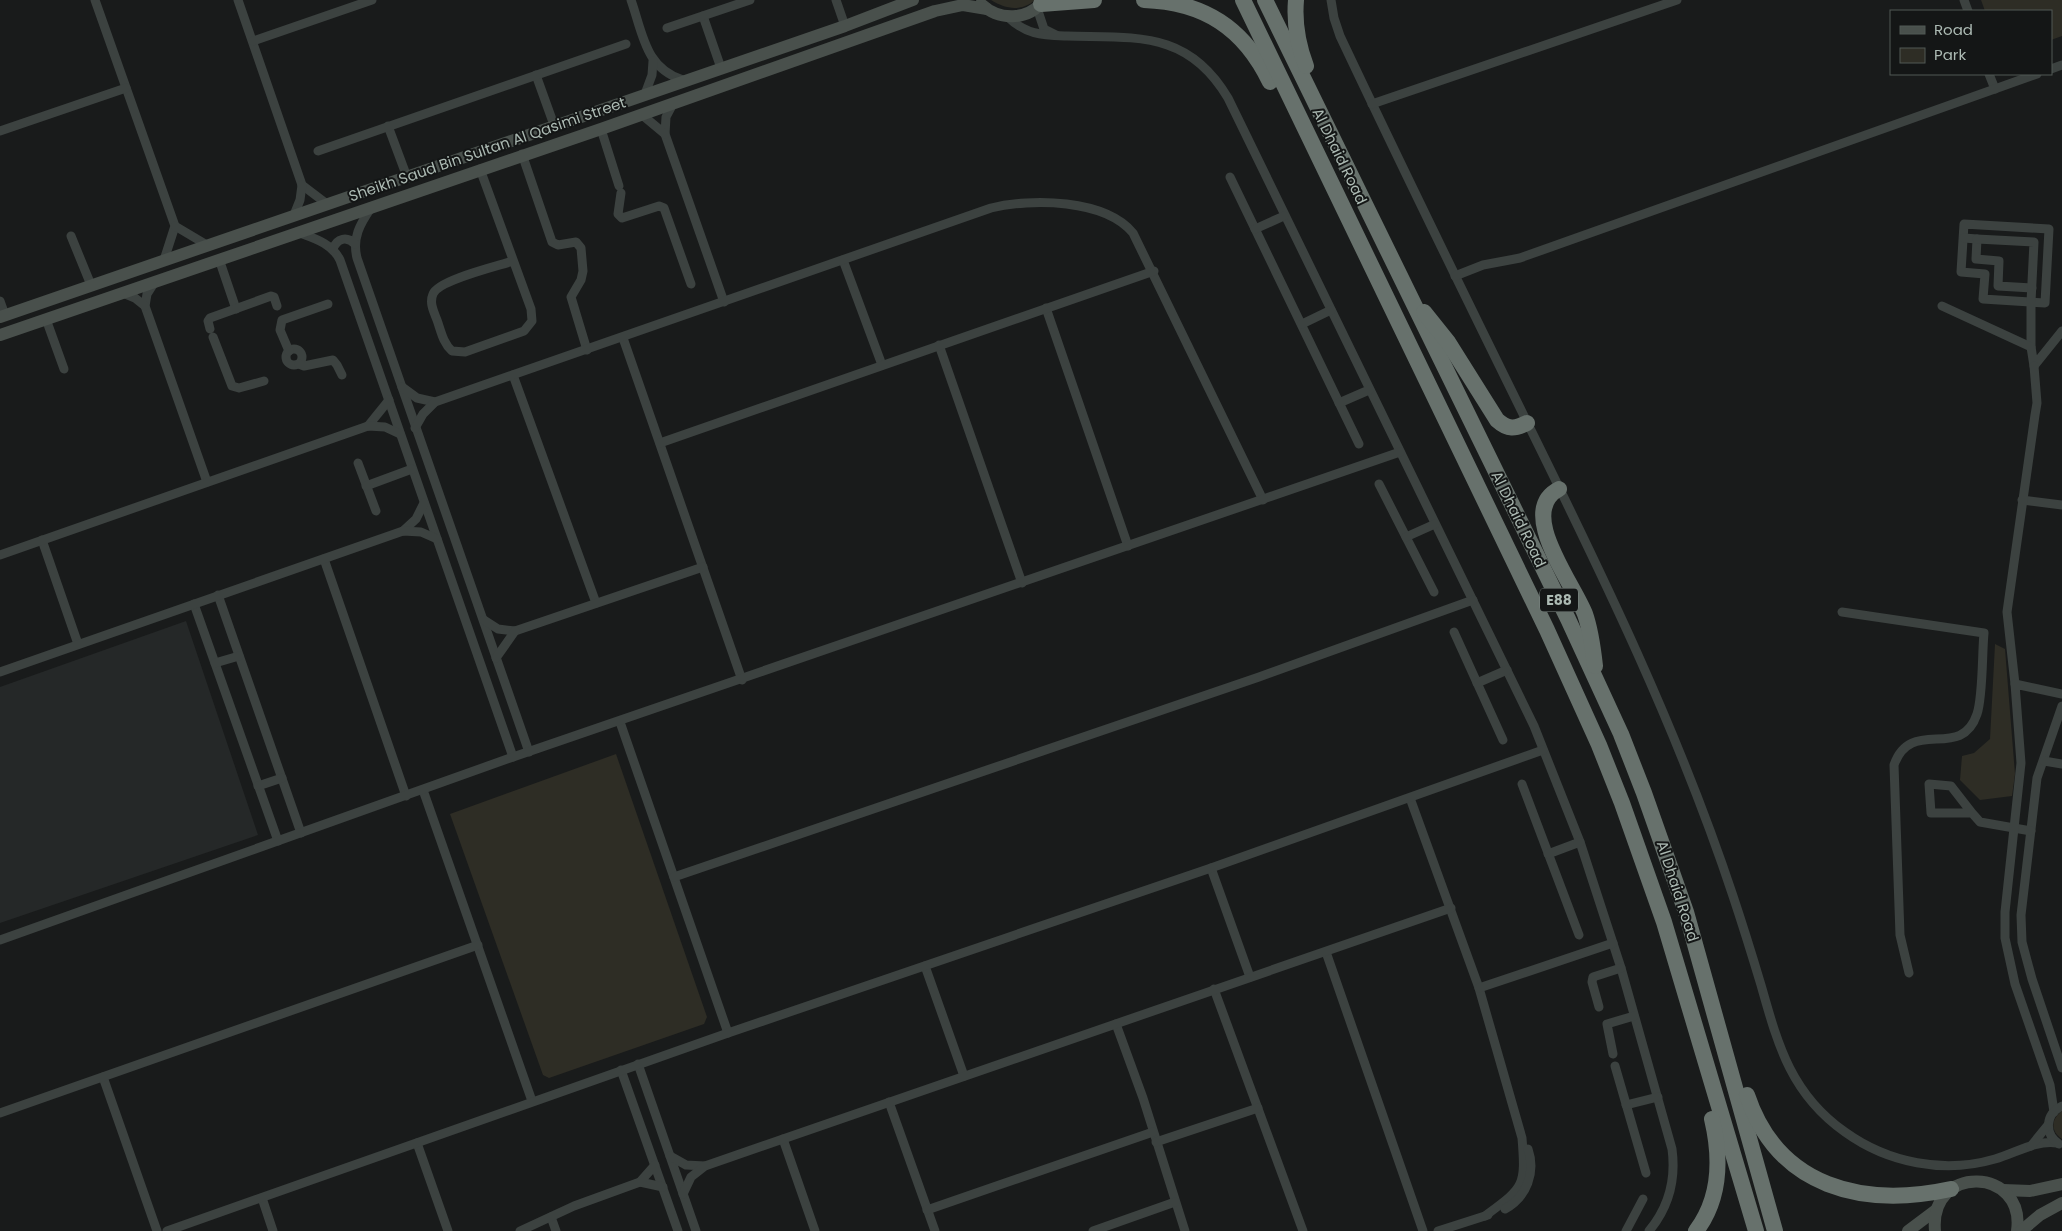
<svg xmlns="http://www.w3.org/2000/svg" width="2062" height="1231" viewBox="0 0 2062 1231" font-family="Poppins,sans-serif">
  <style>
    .built { fill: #252828 }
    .green { fill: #2e2d25 }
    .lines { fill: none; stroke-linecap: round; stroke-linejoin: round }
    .minor { stroke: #3c4240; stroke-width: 9 }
    .secondary { stroke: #49504c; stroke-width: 12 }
    .motorway { stroke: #67716c; stroke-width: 16 }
    .labels { text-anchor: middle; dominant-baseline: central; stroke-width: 4; stroke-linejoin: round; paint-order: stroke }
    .shield { fill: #141616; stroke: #7e8984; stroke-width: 1 }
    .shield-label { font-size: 14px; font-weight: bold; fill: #acbab3 }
    .street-label { font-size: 15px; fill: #acbab3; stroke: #141616 }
  </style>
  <rect width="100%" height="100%" fill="#191b1b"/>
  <path class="built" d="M186,621l72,214 -258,88v-236z"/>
  <g class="green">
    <path d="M991,0h44c-14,12 -30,9 -44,0z"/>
    <path d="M1981,0h81v36l-11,4v-29h-66z"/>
    <path d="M1995,644l10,5 10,125 -3,22 -32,4 -20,-20 2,-24 12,-3 16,-14z"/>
    <path d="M616,754l91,263 -3,7 -155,54 -6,-3 -93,-261z"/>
    <path d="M2062,1111v28c-12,-8 -11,-20 0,-28z"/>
  </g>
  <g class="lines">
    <g class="minor">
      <path d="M95,0l80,226 -11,34"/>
      <path d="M238,0l64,185 25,19"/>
      <path d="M631,0c12,34 14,68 52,80"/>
      <path d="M836,0l9,26"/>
      <path d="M1331,0l3,18 6,18c61,129 123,256 186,384 77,156 152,310 207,476 10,30 19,59 28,89 17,60 30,109 84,147 43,31 99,42 150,27 21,-6 40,-19 62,-16"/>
      <path d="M1964,0l4,11"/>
      <path d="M1037,8l7,21 12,6"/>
      <path d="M703,16l18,52"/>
      <path d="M1008,17c18,18 35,18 59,19 69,2 121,-6 161,62l306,628 46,116 41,126 51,181c4,30 -3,58 -23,82"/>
      <path d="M667,28l83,-28"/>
      <path d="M253,41l119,-41"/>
      <path d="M2051,69l11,-4"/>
      <path d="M1989,74l6,15"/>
      <path d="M536,75l18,50"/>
      <path d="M645,94l7,-19 1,-14"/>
      <path d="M674,102l-8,15 -1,17 59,168"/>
      <path d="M1372,104l305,-104"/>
      <path d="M641,114l24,20"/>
      <path d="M388,126l19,51"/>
      <path d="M601,129l18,57"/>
      <path d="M0,131l126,-43"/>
      <path d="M318,151l308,-107"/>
      <path d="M522,154l30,88 6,3 18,-3 5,6 2,23 -2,9 -10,17 16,53"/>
      <path d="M480,169l51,140 1,12 -8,10 -59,21 -13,-1c-9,-8 -11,-20 -15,-31 -3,-8 -8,-17 -4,-26 5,-14 65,-28 80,-33"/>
      <path d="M1230,177l129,267"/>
      <path d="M621,193l-3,21 4,4 37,-12 5,2 27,76"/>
      <path d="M371,208c-11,16 -19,30 -14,50l172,494"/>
      <path d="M294,215l6,-15 2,-15"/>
      <path d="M1964,224l85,5 -4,74 -62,-4 2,-25 -24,-2z"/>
      <path d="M175,226l32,19"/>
      <path d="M1255,229l29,-13"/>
      <path d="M297,232c16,6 35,11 43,28l173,497"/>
      <path d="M71,236l20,49"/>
      <path d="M1964,238l13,1 -1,20 23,2 -1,25 34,2"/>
      <path d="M1977,239l57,3 -3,60v45"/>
      <path d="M333,249c4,-11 14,-13 22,-5"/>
      <path d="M219,259l17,50"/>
      <path d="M843,260l39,105"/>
      <path d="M1455,276l28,-11 37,-7 517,-184"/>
      <path d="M154,283l-7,11 -2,12 62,176"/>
      <path d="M123,293l12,5 10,8"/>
      <path d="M0,301l5,14"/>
      <path d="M1942,306l89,41 3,19 28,-35"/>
      <path d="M1046,308l82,238"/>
      <path d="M46,319l18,50"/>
      <path d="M1302,324l29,-14"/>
      <path d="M210,329l-2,-8 2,-3 61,-22 3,1 3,9"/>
      <path d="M213,337l19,49 7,2 25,-7"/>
      <path d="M623,338l119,342"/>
      <path d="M939,345l83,238"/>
      <circle cx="294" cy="357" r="8"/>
      <path d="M289,351l-9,-21 2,-10 46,-16"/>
      <path d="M299,364l5,2 29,-6 4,5 5,10"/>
      <path d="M513,375l83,228"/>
      <path d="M402,387l15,11 18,4"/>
      <path d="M1339,403l30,-13"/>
      <path d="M368,426l21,-26"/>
      <path d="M415,428l8,-14 12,-12 556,-194c40,-10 114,-9 142,25l130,267"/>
      <path d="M660,443l494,-172"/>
      <path d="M358,463l18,48"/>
      <path d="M1379,484l55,108"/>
      <path d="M366,486l46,-17"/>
      <path d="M2022,500l40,5"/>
      <path d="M403,531l13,-12 8,-16"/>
      <path d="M1406,537l29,-13"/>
      <path d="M42,540l36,104"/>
      <path d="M0,555l368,-129 17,1 15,7"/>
      <path d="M324,559l82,237"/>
      <path d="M218,595l83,238"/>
      <path d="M194,604l84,237"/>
      <path d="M1842,612l142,21c-2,20 -1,64 -7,81 -16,48 -66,2 -83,51l6,170 9,38"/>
      <path d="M484,620l14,9 17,2 188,-64"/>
      <path d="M1454,632l49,108"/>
      <path d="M496,658l19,-27"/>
      <path d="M215,663l24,-7"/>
      <path d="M0,672l403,-141 18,1 16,7"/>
      <path d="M1477,683l30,-13"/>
      <path d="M2015,684l-8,-72 28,-197 2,-12 -3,-37"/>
      <path d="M2062,706l-25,72 -16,137 1,27 10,37 30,89"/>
      <path d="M620,722l108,311"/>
      <path d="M2044,761l18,3"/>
      <path d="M1522,784l57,151"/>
      <path d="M258,786l24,-8"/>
      <path d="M423,790l109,311"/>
      <path d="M1410,798l69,190 43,150c4,49 2,49 -37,78"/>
      <path d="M1972,813l-21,-27 -22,-2 2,29h41l8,9 51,9"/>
      <path d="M1548,854l32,-12"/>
      <path d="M1211,868l39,109"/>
      <path d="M674,877l585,-200 214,-77"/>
      <path d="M0,940l513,-183 887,-305"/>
      <path d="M1326,952l97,279"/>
      <path d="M925,966l39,110"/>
      <path d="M1479,988l134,-45"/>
      <path d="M1214,989l89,242"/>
      <path d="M1599,1007l-7,-25 1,-5 28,-9"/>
      <path d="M1116,1024l27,74 42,133"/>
      <path d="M1613,1054l-6,-30 27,-8"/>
      <path d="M638,1064l58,167"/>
      <path d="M1615,1066l31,107"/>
      <path d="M621,1070l57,161"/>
      <path d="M103,1077l54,154"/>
      <path d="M889,1102l46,129"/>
      <path d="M1626,1105l32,-8"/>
      <path d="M2054,1112l-4,-27 -35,-101 -10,-46v-26l16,-149 -6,-79 47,10"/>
      <path d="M0,1113l478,-168"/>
      <path d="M783,1139l32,92"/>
      <path d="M1156,1142l102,-34"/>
      <path d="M417,1143l31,88"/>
      <path d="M2059,1144c-15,-10 -14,-30 3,-38"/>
      <path d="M2031,1146l17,-21"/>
      <path d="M670,1156l16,9 19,1"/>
      <path d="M640,1182l23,5"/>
      <path d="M683,1194l8,-17 14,-11 746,-258"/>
      <path d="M262,1198l11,33"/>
      <path d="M1505,1209c22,-12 31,-37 23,-60"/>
      <path d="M927,1210l226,-78"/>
      <path d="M551,1217l5,14"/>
      <path d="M167,1231l561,-198 483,-165 332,-118"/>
      <path d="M520,1231l54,-25 66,-24 15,-17"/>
      <path d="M1093,1231l82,-29"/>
      <path d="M1438,1231l50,-16"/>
      <path d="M1626,1231l17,-32"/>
    </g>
    <g class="secondary">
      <path d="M981,4c18,17 47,17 63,-4"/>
      <path d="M0,317l845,-291 68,-26"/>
      <path d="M0,335l601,-206 334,-118 28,-6 24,4"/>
      <path d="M2003,1190l27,1 32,-7"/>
      <path d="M1908,1231l28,-21"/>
      <path d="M1935,1231c-6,-68 91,-64 82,0"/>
      <path d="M2021,1231l19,-16 22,-12"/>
    </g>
    <g class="motorway">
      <path d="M1144,0c60,2 100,28 126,82"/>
      <path d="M1243,0l304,630 52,115 23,58 42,119 92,309"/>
      <path d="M1265,0l303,619 53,115 23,59 42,119 89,319"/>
      <path d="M1296,0c-2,23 2,45 10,66"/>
      <path d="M1041,4l53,-4"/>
      <path d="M1424,312l24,30 49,78c11,10 18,9 30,3"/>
      <path d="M1559,489c-43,22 14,94 26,125 6,17 8,34 10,52"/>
      <path d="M1747,1095c31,93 116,113 204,94"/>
      <path d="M1696,1231c25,-33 25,-74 16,-112"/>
    </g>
  </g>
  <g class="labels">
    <rect class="shield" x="1540" y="588.5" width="38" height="23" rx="4"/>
    <g class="shield-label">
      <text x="1559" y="600">E88</text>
    </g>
    <g class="street-label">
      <text transform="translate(487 149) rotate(-19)">Sheikh Saud Bin Sultan Al Qasimi Street</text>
      <text transform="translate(1340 156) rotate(64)">Al Dhaid Road</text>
      <text transform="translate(1519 519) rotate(64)">Al Dhaid Road</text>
      <text transform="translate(1678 891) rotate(72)">Al Dhaid Road</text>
    </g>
  </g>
  <rect x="1890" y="10" width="162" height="65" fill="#141616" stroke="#515855"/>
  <rect x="1900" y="26" width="25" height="8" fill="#49504c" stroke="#515855"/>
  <text x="1934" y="35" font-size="15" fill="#acbab3">Road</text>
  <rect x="1900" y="48" width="25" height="15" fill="#2e2d25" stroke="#515855"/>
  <text x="1934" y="60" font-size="15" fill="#acbab3">Park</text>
</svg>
